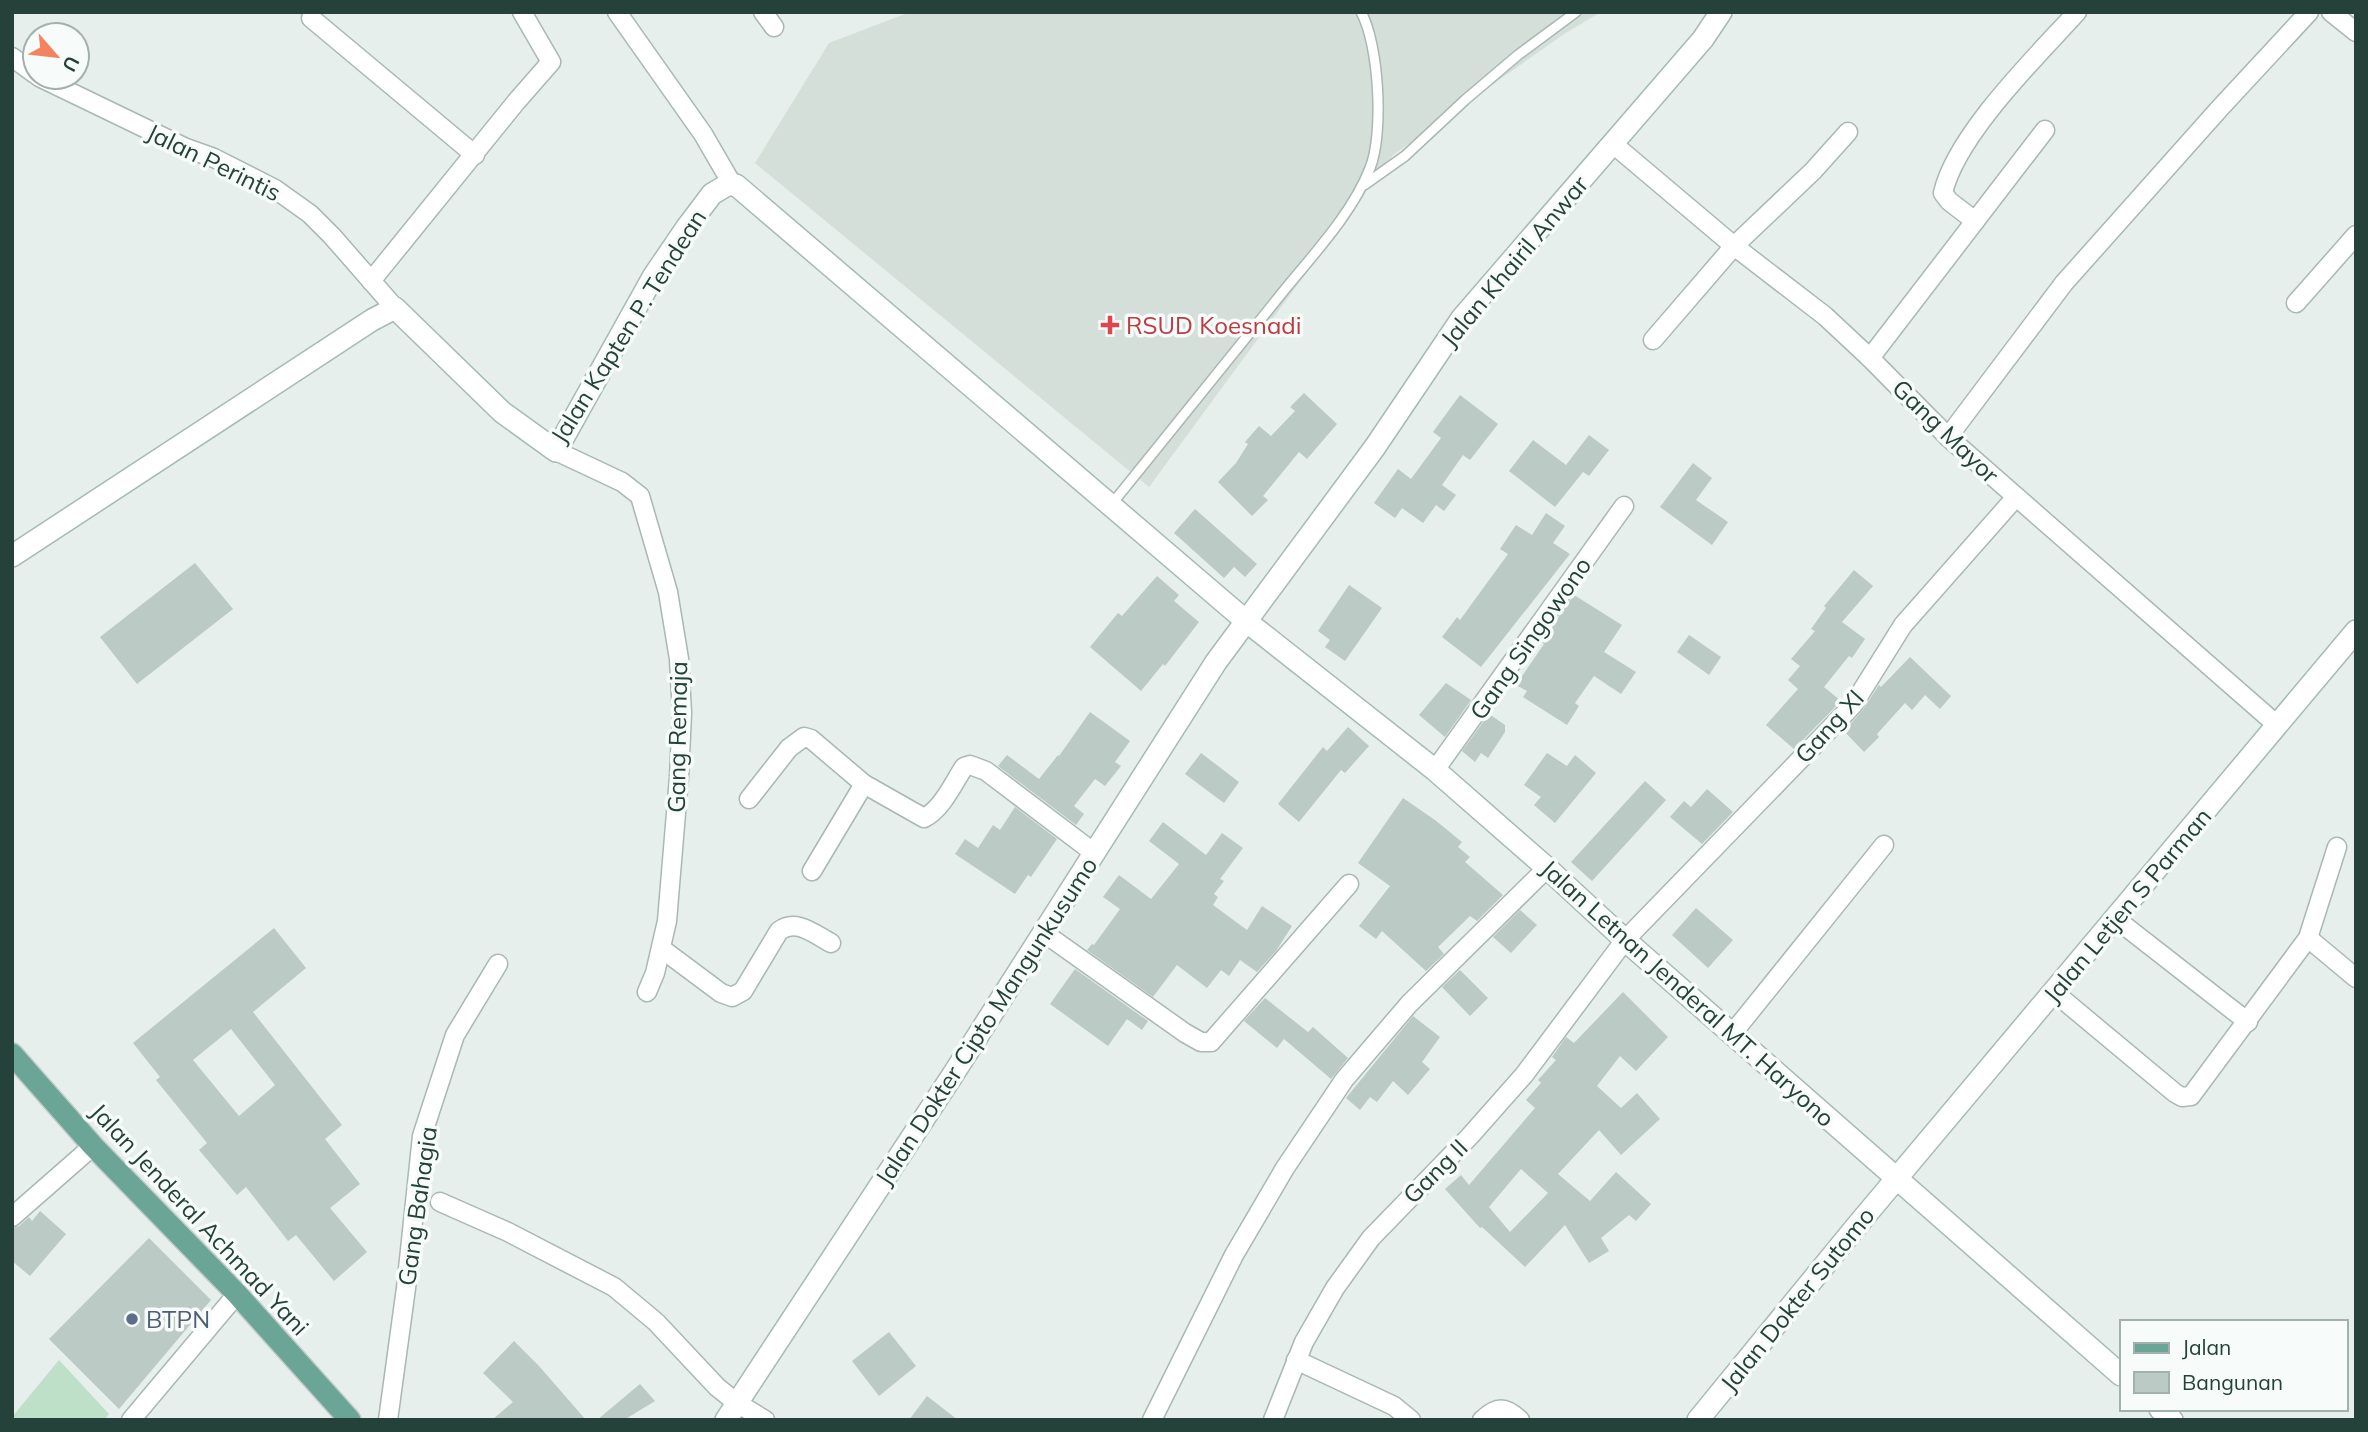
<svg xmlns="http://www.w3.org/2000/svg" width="2368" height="1432" viewBox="0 0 2368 1432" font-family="Mulish,sans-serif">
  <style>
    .built { fill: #d4dfda }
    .green { fill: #bfe0c8 }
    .building { fill: #bbcac4; fill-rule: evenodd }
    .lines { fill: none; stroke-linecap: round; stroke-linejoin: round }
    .lane-casing { stroke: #a8b8b2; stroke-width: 12 }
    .street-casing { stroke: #a8b8b2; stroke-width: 21 }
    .secondary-casing { stroke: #a4bbb3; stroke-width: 24 }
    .primary-casing { stroke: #c2cac8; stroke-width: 24 }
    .lane { stroke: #fff; stroke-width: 9 }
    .street { stroke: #fff; stroke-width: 18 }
    .secondary { stroke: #fff; stroke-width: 21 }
    .primary { stroke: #6aa596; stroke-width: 21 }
    .health-dot { fill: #e0444e; stroke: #f7fbf9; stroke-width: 2.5 }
    .service-dot { fill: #5c6f8a; stroke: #f7fbf9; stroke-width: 2.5 }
    .labels { text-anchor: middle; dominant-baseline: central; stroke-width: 7; stroke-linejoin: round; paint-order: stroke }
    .street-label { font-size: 24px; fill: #24423a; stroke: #f7fbf9 }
    .health-label { font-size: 24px; fill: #be3a42; stroke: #f7fbf9; text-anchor: start }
    .service-label { font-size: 24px; fill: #4e5e75; stroke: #f7fbf9; text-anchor: start }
  </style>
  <rect width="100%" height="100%" fill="#e6efeb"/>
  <path class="built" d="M910,12h691l-37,22 -171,121 -244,332 -394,-324 74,-120z"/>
  <path class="green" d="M59,1360l50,54 -5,6h-92v-3z"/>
  <g class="building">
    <path d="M1304,393l33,31 -30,35 -8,-7 -36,44 5,4 -16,16 -34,-34 18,-19 12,-19 -3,-2 14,-16 12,10 24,-25 -5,-4z"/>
    <path d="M1460,395l38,29 -28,36 -7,-5 -21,30 14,10 -12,16 -8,-6 -13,18 -21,-15 -7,10 -21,-15 24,-34 13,10 30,-41 -8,-6z"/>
    <path d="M1589,435l20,15 -20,26 -6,-4 -28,35 -46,-36 24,-31 33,25z"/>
    <path d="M1693,463l19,15 -16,22 32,22 -16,23 -52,-38z"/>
    <path d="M1195,509l62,55 -12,13 -11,-10 -10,11 -50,-45z"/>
    <path d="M1546,513l19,13 -12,17 17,11 -89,113 -39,-30 15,-20 3,3 48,-66 -8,-5 16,-24 16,10z"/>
    <path d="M195,563l38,46 -96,75 -37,-47z"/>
    <path d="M1854,570l19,16 -31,36 23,17 -13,19 -3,-2 -25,31 17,14 -47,48 -28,-24 32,-36 -10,-9 12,-14 -9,-7 24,-28 -4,-2 15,-21 -2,-2z"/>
    <path d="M1157,576l22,19 -5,6 25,21 -34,44 -2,-2 -22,27 -51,-44 28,-34 4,3z"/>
    <path d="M1349,585l33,23 -37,53 -20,-14 5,-7 -12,-9z"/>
    <path d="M1574,595l48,30 -18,27 32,20 -15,22 -27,-18 -19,27 4,3 -12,19 -44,-28 4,-6 -11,-6 28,-41 -3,-2z"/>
    <path d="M1689,635l32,22 -12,18 -32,-23z"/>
    <path d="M1910,657l41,39 -11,13 -15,-14 -13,15 -7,-7 -28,31 2,3 -15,15 -20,-21 18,-20 17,-26 2,2z"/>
    <path d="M1446,683l25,17 -26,37 -26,-22z"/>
    <path d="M1090,712l40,29 -15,21 6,4 -16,20 -10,-7 -21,27 10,8 -8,11 -78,-59 9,-11 32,24 19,-24 1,1z"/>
    <path d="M1489,714l16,11v7l-17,26 -7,-5 -6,9 -13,-11z"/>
    <path d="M1348,727l21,19 -24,27 -4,-3 -42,52 -21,-18 45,-57 4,4z"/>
    <path d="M1201,753l38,29 -15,21 -39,-29z"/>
    <path d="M1547,753l20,13 8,-11 21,18 -41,50 -21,-18 7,-8 -17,-12z"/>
    <path d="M1645,781l21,19 -74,81 -21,-19z"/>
    <path d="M1707,789l26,23 -31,32 -32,-27 14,-16 7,6z"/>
    <path d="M1403,798l32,22 27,22 -4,5 12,10 -5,5 38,33 -26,26 -7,-5 -32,31 6,7 -18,17 -44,-40 -6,8 -17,-13 31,-40 -32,-23z"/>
    <path d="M1015,807l42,32 -26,38 -3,-2 -13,19 -60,-40 10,-15 13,9 15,-23 7,5z"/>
    <path d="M1163,822l43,33 16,-22 21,15 -23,31 4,2 -10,13 4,3 -5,8 34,25 15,-24 30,20 -16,25 -19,21 -17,-12 -11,16 -8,-6 -14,18 -30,-23 -24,32 -66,-47 5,-6 2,1 26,-36 -17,-12 16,-22 32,24 28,-35 -30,-23z"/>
    <path d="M1696,908l37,32 -25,28 -36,-33z"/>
    <path d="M1520,910l17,15 -26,28 -18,-16z"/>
    <path d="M274,928l32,40 -53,44 89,113 -17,14 35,45 -30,24 37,44 -33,29 -38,-46 -8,6 -42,-54 -9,8 -38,-45 8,-7 -51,-63 4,-3 -27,-34zM231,1029l44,56 -36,31 -46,-56z"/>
    <path d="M1075,969l73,52 -6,9 -15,-11 -19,27 -58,-42z"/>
    <path d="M1460,970l28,28 -18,18 -28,-29z"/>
    <path d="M1623,992l45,45 -32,34 -16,-15 -23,30 24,22 16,-15 23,26 -39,36 -22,-25 -41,44 32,27 26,-29 35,32 -15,17 -7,-6 -28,23 8,13 -20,12 -24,-38 -40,42 -43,-40 -2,1 -35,-39 16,-14 8,10 66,-77 -9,-8 15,-17 -3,-3 18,-20 -4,-3 14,-20 8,6zM1521,1169l27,24 -38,39 -21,-25z"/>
    <path d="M1265,998l43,34 5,-5 35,31 -17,21 -47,-40 -7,9 -33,-27z"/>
    <path d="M1413,1016l27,21 -18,25 8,7 -22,26 -15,-14 -16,21 -7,-5 -10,13 -14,-12z"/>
    <path d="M40,1211l26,23 -36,42 -18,-15v-33l7,-2 10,-9 3,4z"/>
    <path d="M149,1238l62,62 -92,109 -70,-70z"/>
    <path d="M889,1332l27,34 -37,30 -27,-35z"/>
    <path d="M514,1341l25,25 47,54h-94l21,-18 -30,-29z"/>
    <path d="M640,1384l15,17 -31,19h-27z"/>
    <path d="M927,1396l31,24h-49z"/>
  </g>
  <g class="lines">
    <g class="lane-casing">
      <g id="lane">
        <path d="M1364,185l41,-29 60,-56 53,-45 58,-43"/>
        <path d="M1111,505c56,-69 111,-138 167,-207 31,-39 74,-83 92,-130 14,-34 9,-124 -9,-156"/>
      </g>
    </g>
    <g class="street-casing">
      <g id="street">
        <path d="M617,12l86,122 29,50"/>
        <path d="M763,12l11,15"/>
        <path d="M2331,12l25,20"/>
        <path d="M311,18l164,137"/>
        <path d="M12,57l23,17"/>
        <path d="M39,77l147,71 28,10 61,31 35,25 22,22 63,72"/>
        <path d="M1612,143l122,103 91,70 45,42 78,79 329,288"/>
        <path d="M1975,221l-26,-20 -6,-8c13,-58 94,-137 134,-181"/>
        <path d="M371,281l145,-179 35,-40 -29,-50"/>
        <path d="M2296,303l60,-68"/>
        <path d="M1653,340l81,-94 79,-75 35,-39"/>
        <path d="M1870,358l175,-228"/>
        <path d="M1948,437l116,-154 156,-175 89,-96"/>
        <path d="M556,451l66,31 18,14 28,96 11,67 3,54 -3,64 -12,144 -12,52 -8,19"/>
        <path d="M1435,770l189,-264"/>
        <path d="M749,799l40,-51 15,-11 7,2 53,45"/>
        <path d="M812,871l52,-87 60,34c18,-9 29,-34 40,-51l6,-2 16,6 107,81"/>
        <path d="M2116,919l132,103"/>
        <path d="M1044,933l141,100 16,9h10l138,-158"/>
        <path d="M2308,938l48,40"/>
        <path d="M662,949l59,44 11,4 11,-6 36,-60c17,-13 35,3 52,12"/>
        <path d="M2055,993l120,100 7,4 9,-1 117,-158 29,-91"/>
        <path d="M1732,1034l152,-189"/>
        <path d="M440,1202l68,30 106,55 42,35 61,65 20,16 28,17"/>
        <path d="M12,1217l81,-71"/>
        <path d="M1296,1360l98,46 17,14"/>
        <path d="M131,1420l106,-126"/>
        <path d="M388,1420l18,-132 16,-152 33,-101 43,-71"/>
        <path d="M1152,1420l82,-165 51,-87 59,-88 65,-76 138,-136"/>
        <path d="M1273,1420l31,-78 31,-54 36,-50 99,-102 54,-61 101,-135 228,-235 50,-80 113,-128"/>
        <path d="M1482,1420c15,-14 23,-14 38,0"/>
      </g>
    </g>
    <g class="secondary-casing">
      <g id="secondary">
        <path d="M12,556l360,-236 23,-12 107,104 54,39 97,-174 34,-50 25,-33 15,-9h9l510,436 189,149 112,98 78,72 496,435"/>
        <path d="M2160,1409l12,11"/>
        <path d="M726,1420l228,-347 262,-411 159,-215 87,-129 241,-279 18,-27"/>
        <path d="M1698,1420l157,-192 501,-597"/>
      </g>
    </g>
    <g class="primary-casing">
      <path id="primary" d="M12,1054l81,92 144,148 113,126"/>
    </g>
    <use href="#lane" class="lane"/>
    <use href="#street" class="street"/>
    <use href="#secondary" class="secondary"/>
    <use href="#primary" class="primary"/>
  </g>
  <path class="health-dot" d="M1106.5 314.5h7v7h7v7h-7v7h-7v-7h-7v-7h7z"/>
  <circle class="service-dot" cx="132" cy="1319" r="7"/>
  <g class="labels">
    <g class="street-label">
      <text transform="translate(214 162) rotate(26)">Jalan Perintis</text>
      <text transform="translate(1514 261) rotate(-50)">Jalan Khairil Anwar</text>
      <text transform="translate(628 326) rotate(-58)">Jalan Kapten P. Tendean</text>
      <text transform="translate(1946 431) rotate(44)">Gang Mayor</text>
      <text transform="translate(1530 638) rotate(-55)">Gang Singowono</text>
      <text transform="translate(1829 726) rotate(-48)">Gang XI</text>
      <text transform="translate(677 737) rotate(-89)">Gang Remaja</text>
      <text transform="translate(2127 905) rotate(-50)">Jalan Letjen S Parman</text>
      <text transform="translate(1688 993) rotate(42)">Jalan Letnan Jenderal MT. Haryono</text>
      <text transform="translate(986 1021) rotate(-57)">Jalan Dokter Cipto Mangunkusumo</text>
      <text transform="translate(1435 1171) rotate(-45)">Gang II</text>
      <text transform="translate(417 1206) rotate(-82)">Gang Bahagia</text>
      <text transform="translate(200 1219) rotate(47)">Jalan Jenderal Achmad Yani</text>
      <text transform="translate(1797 1299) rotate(-51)">Jalan Dokter Sutomo</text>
    </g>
    <g class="health-label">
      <text x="1126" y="325">RSUD Koesnadi</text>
    </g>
    <g class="service-label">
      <text x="146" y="1319">BTPN</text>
    </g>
  </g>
  <rect width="2368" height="1432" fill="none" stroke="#24423a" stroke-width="28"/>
  <rect x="2120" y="1320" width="228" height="91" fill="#f7fbf9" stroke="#a3b1ad" stroke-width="2"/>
  <rect x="2134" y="1343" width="35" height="10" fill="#6aa596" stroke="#a3b1ad" stroke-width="2"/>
  <text x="2182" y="1355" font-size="21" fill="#24423a">Jalan</text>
  <rect x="2134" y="1372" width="35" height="21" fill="#bbcac4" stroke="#a3b1ad" stroke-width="2"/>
  <text x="2182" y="1390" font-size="21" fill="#24423a">Bangunan</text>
  <g transform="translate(56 56) rotate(118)"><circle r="33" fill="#f7fbf9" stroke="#a3b1ad" stroke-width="2"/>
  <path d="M0-5L12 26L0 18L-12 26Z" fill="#f4845f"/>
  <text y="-10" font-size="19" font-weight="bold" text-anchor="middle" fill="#24423a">U</text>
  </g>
</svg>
